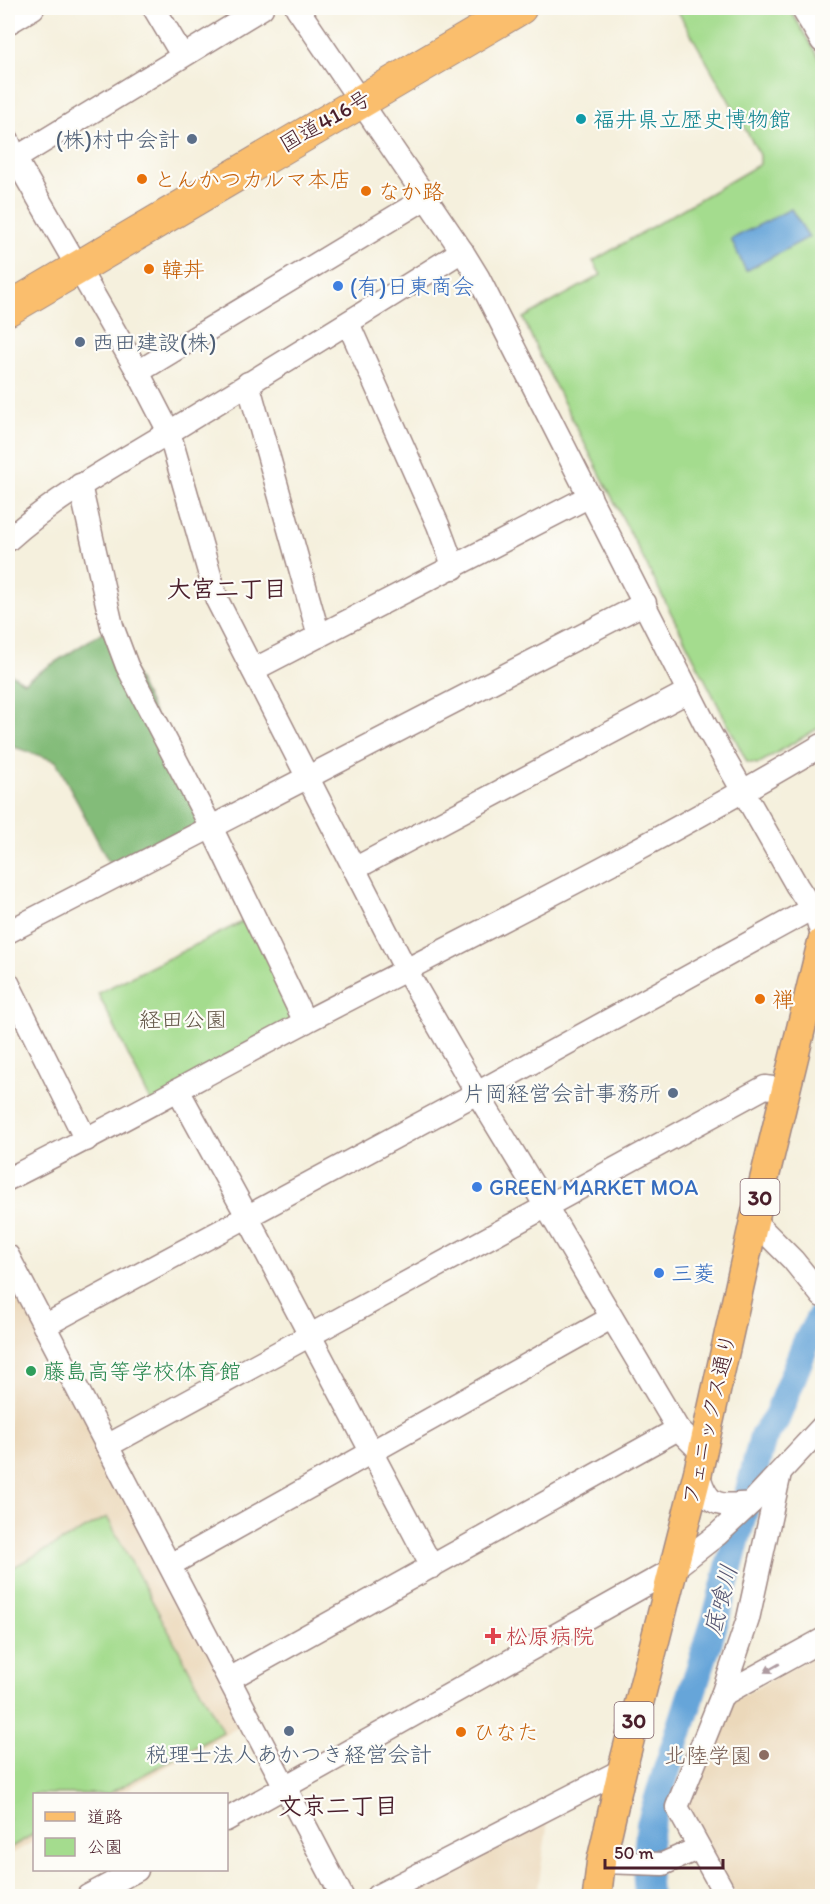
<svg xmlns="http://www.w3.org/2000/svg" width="830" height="1904" viewBox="0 0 830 1904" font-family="Itim,'Klee One',sans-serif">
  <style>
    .built { fill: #ebd8ba }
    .green { fill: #a4dc8e; stroke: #777e5c; stroke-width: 1.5 }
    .forest { fill: #83bc79; stroke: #666e52; stroke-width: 1.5 }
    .water { fill: #66a5d9; stroke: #586282; stroke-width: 1.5 }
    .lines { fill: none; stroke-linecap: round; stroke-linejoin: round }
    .river { stroke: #66a5d9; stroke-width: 28 }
    .minor-casing { stroke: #a08884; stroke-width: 25 }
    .major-casing { stroke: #a08884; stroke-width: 31 }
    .highway-casing { stroke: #a08884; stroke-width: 35 }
    .minor { stroke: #fff; stroke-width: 22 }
    .major { stroke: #fabe6d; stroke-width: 28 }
    .highway { stroke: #fabe6d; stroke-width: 33 }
    .oneway { fill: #ae9aa0 }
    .culture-dot { fill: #0f9aa8; stroke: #fdfcf7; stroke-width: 2 }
    .service-dot { fill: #5c6f8a; stroke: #fdfcf7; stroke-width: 2 }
    .food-dot { fill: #e8710a; stroke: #fdfcf7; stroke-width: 2 }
    .shop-dot { fill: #3f7fe0; stroke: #fdfcf7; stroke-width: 2 }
    .leisure-dot { fill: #2e9e5b; stroke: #fdfcf7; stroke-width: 2 }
    .health-dot { fill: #e0444e; stroke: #fdfcf7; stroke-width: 2 }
    .education-dot { fill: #8d6e63; stroke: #fdfcf7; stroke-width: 2 }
    .labels { text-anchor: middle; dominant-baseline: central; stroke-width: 4.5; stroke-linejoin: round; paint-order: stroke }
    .shield { fill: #fdfcf7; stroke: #806168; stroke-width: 1.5 }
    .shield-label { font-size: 21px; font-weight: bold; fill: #4a1f2b }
    .culture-label { font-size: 22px; fill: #0d838f; stroke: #fdfcf7; text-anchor: start }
    .street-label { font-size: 22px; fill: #4a1f2b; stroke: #fdfcf7 }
    .service-label { font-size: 22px; fill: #4e5e75; stroke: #fdfcf7; text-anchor: end }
    .food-label { font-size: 22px; fill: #c56008; stroke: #fdfcf7; text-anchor: start }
    .shop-label { font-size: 22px; fill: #366cbe; stroke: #fdfcf7; text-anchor: start }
    .park-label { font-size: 22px; fill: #655849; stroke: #fdfcf7 }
    .leisure-label { font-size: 22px; fill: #27864d; stroke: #fdfcf7; text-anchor: start }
    .health-label { font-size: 22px; fill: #be3a42; stroke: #fdfcf7; text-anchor: start }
    .education-label { font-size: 22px; fill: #785e54; stroke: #fdfcf7; text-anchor: end }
    .neighbourhood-label { font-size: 24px; font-weight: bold; fill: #4a1f2b; stroke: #fdfcf7 }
    .water-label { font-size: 24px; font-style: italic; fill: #555571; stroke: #fdfcf7 }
  </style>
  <rect width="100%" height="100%" fill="#fdfcf7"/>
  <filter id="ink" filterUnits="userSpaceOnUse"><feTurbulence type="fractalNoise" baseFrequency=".0167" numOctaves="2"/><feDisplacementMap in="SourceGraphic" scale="12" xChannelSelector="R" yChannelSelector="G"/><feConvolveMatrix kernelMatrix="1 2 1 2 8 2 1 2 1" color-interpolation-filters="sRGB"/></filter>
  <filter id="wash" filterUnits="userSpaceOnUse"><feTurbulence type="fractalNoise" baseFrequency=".008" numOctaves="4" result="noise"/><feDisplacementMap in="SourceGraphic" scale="24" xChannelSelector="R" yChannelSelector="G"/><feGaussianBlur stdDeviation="1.35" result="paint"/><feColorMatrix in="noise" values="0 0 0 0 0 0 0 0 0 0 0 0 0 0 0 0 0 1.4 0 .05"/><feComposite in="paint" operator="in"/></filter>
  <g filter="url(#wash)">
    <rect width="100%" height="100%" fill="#f5f0dd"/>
    <g class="built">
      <path d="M8,1269l238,454 -128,71h-84v47l-26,15z"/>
      <path d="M822,1652v244h-86l-50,-91 38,-100z"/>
      <path d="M548,1820l-11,76h-136z"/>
    </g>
    <g class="green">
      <path d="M676,8h113l33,55v663l-64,38 -11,-2 -207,-406 -17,-38 78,-43 -8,-14 167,-97v-9z"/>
      <path d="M254,916l51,106 -153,82 -54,-111z"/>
      <path d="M107,1517l116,215 -115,62h-74v40l-26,15v-279z"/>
    </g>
    <path class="forest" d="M112,626l97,202 -93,48 -60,-115 -48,-16v-73l16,10z"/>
    <path class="water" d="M791,209l18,28 -63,34 -15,-32z"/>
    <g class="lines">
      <path class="river" d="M648,1896l-2,-31 4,-40 11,-37 55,-170 47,-181 13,-18 30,-76 16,-29"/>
    </g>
  </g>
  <g filter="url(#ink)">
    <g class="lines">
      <g class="minor-casing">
        <g id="minor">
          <path d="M154,8l28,47"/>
          <path d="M297,8l165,243 16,26 229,451 90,158 19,29 6,20"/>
          <path d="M802,8l20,33"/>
          <path d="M8,23l25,-15"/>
          <path d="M8,140l7,18 123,214 31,60 48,168 189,370 71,123 70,115 131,221 25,25"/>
          <path d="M8,163l254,-155"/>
          <path d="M348,323l90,202 16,43"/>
          <path d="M138,372l288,-174"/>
          <path d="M248,383l71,253"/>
          <path d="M80,485l32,141 15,40 84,161 94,195"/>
          <path d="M8,540c49,-44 107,-75 163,-109 97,-59 195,-119 291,-180"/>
          <path d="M253,670l337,-174"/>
          <path d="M354,869l335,-178"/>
          <path d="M8,932l637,-329"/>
          <path d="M8,983l78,157"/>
          <path d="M178,1090l69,126 185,351"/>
          <path d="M8,1179c101,-50 199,-106 299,-158 173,-90 348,-176 515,-276"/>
          <path d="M754,1221l39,39 29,36"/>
          <path d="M8,1256l334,640"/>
          <path d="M44,1326l433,-233 334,-184"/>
          <path d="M107,1446l658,-359 22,3"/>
          <path d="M698,1472c9,35 20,35 53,31"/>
          <path d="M170,1565l441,-247"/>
          <path d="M229,1679l449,-250"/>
          <path d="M722,1695l100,-55"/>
          <path d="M226,1820l446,-250 46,-36 33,-31 71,-76"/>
          <path d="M601,1862l62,2 36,-16"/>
          <path d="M88,1896l49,-26"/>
          <path d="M377,1896l245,-126"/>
          <path d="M726,1896l-49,-89 45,-112 26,-76 32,-146"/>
        </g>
      </g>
      <g class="major-casing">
        <path id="major" d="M597,1896l4,-34 21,-92 76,-298 56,-251 68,-279"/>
      </g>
      <g class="highway-casing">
        <path id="highway" d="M8,309l512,-301"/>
      </g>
      <use href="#minor" class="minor"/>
      <use href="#major" class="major"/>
      <use href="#highway" class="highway"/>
    </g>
    <defs><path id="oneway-solid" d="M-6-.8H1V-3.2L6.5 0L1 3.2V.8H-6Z" transform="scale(1.5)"/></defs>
    <use class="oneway" href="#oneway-solid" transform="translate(772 1668) rotate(151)"/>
  </g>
  <circle class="culture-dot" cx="581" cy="119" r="6"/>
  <g class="service-dot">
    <circle cx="192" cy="139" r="6"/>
    <circle cx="80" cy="342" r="6"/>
    <circle cx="673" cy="1093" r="6"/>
    <circle cx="289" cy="1731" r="6"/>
  </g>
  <g class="food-dot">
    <circle cx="142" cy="179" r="6"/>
    <circle cx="366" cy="191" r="6"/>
    <circle cx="149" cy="269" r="6"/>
    <circle cx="760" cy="999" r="6"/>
    <circle cx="461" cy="1732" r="6"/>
  </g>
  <g class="shop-dot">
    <circle cx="338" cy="286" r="6"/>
    <circle cx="477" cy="1187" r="6"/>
    <circle cx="659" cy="1273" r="6"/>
  </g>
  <circle class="leisure-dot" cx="31" cy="1371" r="6"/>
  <path class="health-dot" d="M490 1627h6v6h6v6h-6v6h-6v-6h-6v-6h6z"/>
  <circle class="education-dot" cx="764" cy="1755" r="6"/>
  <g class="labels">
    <g class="shield">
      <rect x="740.5" y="1179" width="39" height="36" rx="4.5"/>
      <rect x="614.5" y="1702" width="39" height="36" rx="4.5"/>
    </g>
    <g class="shield-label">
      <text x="760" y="1197">30</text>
      <text x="634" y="1720">30</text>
    </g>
    <g class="culture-label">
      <text x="593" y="119">福井県立歴史博物館</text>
    </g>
    <g class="street-label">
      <text transform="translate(325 121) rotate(-30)">国道416号</text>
      <text transform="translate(709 1419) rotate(-77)">フェニックス通り</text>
    </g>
    <g class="service-label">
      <text x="180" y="139">(株)村中会計</text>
      <text x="92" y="342" text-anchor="start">西田建設(株)</text>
      <text x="661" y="1093">片岡経営会計事務所</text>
      <text x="289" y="1754" text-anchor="middle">税理士法人あかつき経営会計</text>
    </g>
    <g class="food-label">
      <text x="154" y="179">とんかつカルマ本店</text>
      <text x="378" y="191">なか路</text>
      <text x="161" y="269">韓丼</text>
      <text x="772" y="999">禅</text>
      <text x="473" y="1732">ひなた</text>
    </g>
    <g class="shop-label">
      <text x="350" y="286">(有)日東商会</text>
      <text x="489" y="1187">GREEN MARKET MOA</text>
      <text x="671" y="1273">三菱</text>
    </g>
    <g class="park-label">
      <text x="183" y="1019">経田公園</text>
    </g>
    <g class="leisure-label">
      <text x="43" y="1371">藤島高等学校体育館</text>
    </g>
    <g class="health-label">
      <text x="506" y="1636">松原病院</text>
    </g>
    <g class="education-label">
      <text x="752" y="1755">北陸学園</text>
    </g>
    <g class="neighbourhood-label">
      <text x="227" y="588">大宮二丁目</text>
      <text x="338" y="1805">文京二丁目</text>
    </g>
    <g class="water-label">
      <text transform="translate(720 1600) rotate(-75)">底喰川</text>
    </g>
  </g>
  <rect width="830" height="1904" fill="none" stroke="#fdfcf7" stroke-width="30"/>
  <rect x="33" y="1793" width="195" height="78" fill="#fdfcf7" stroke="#b5a4a5" stroke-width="1.5"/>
  <rect x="45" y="1812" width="30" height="9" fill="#fabe6d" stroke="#b5a4a5" stroke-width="1.5"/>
  <text x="87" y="1823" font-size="18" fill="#4a1f2b">道路</text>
  <rect x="45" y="1838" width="30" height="18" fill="#a4dc8e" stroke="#b5a4a5" stroke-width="1.5"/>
  <text x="87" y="1853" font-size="18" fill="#4a1f2b">公園</text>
  <path d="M605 1859v9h118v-9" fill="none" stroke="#4a1f2b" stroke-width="3"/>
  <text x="614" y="1859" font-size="18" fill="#4a1f2b" stroke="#fdfcf7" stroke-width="4.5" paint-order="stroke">50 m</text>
</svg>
